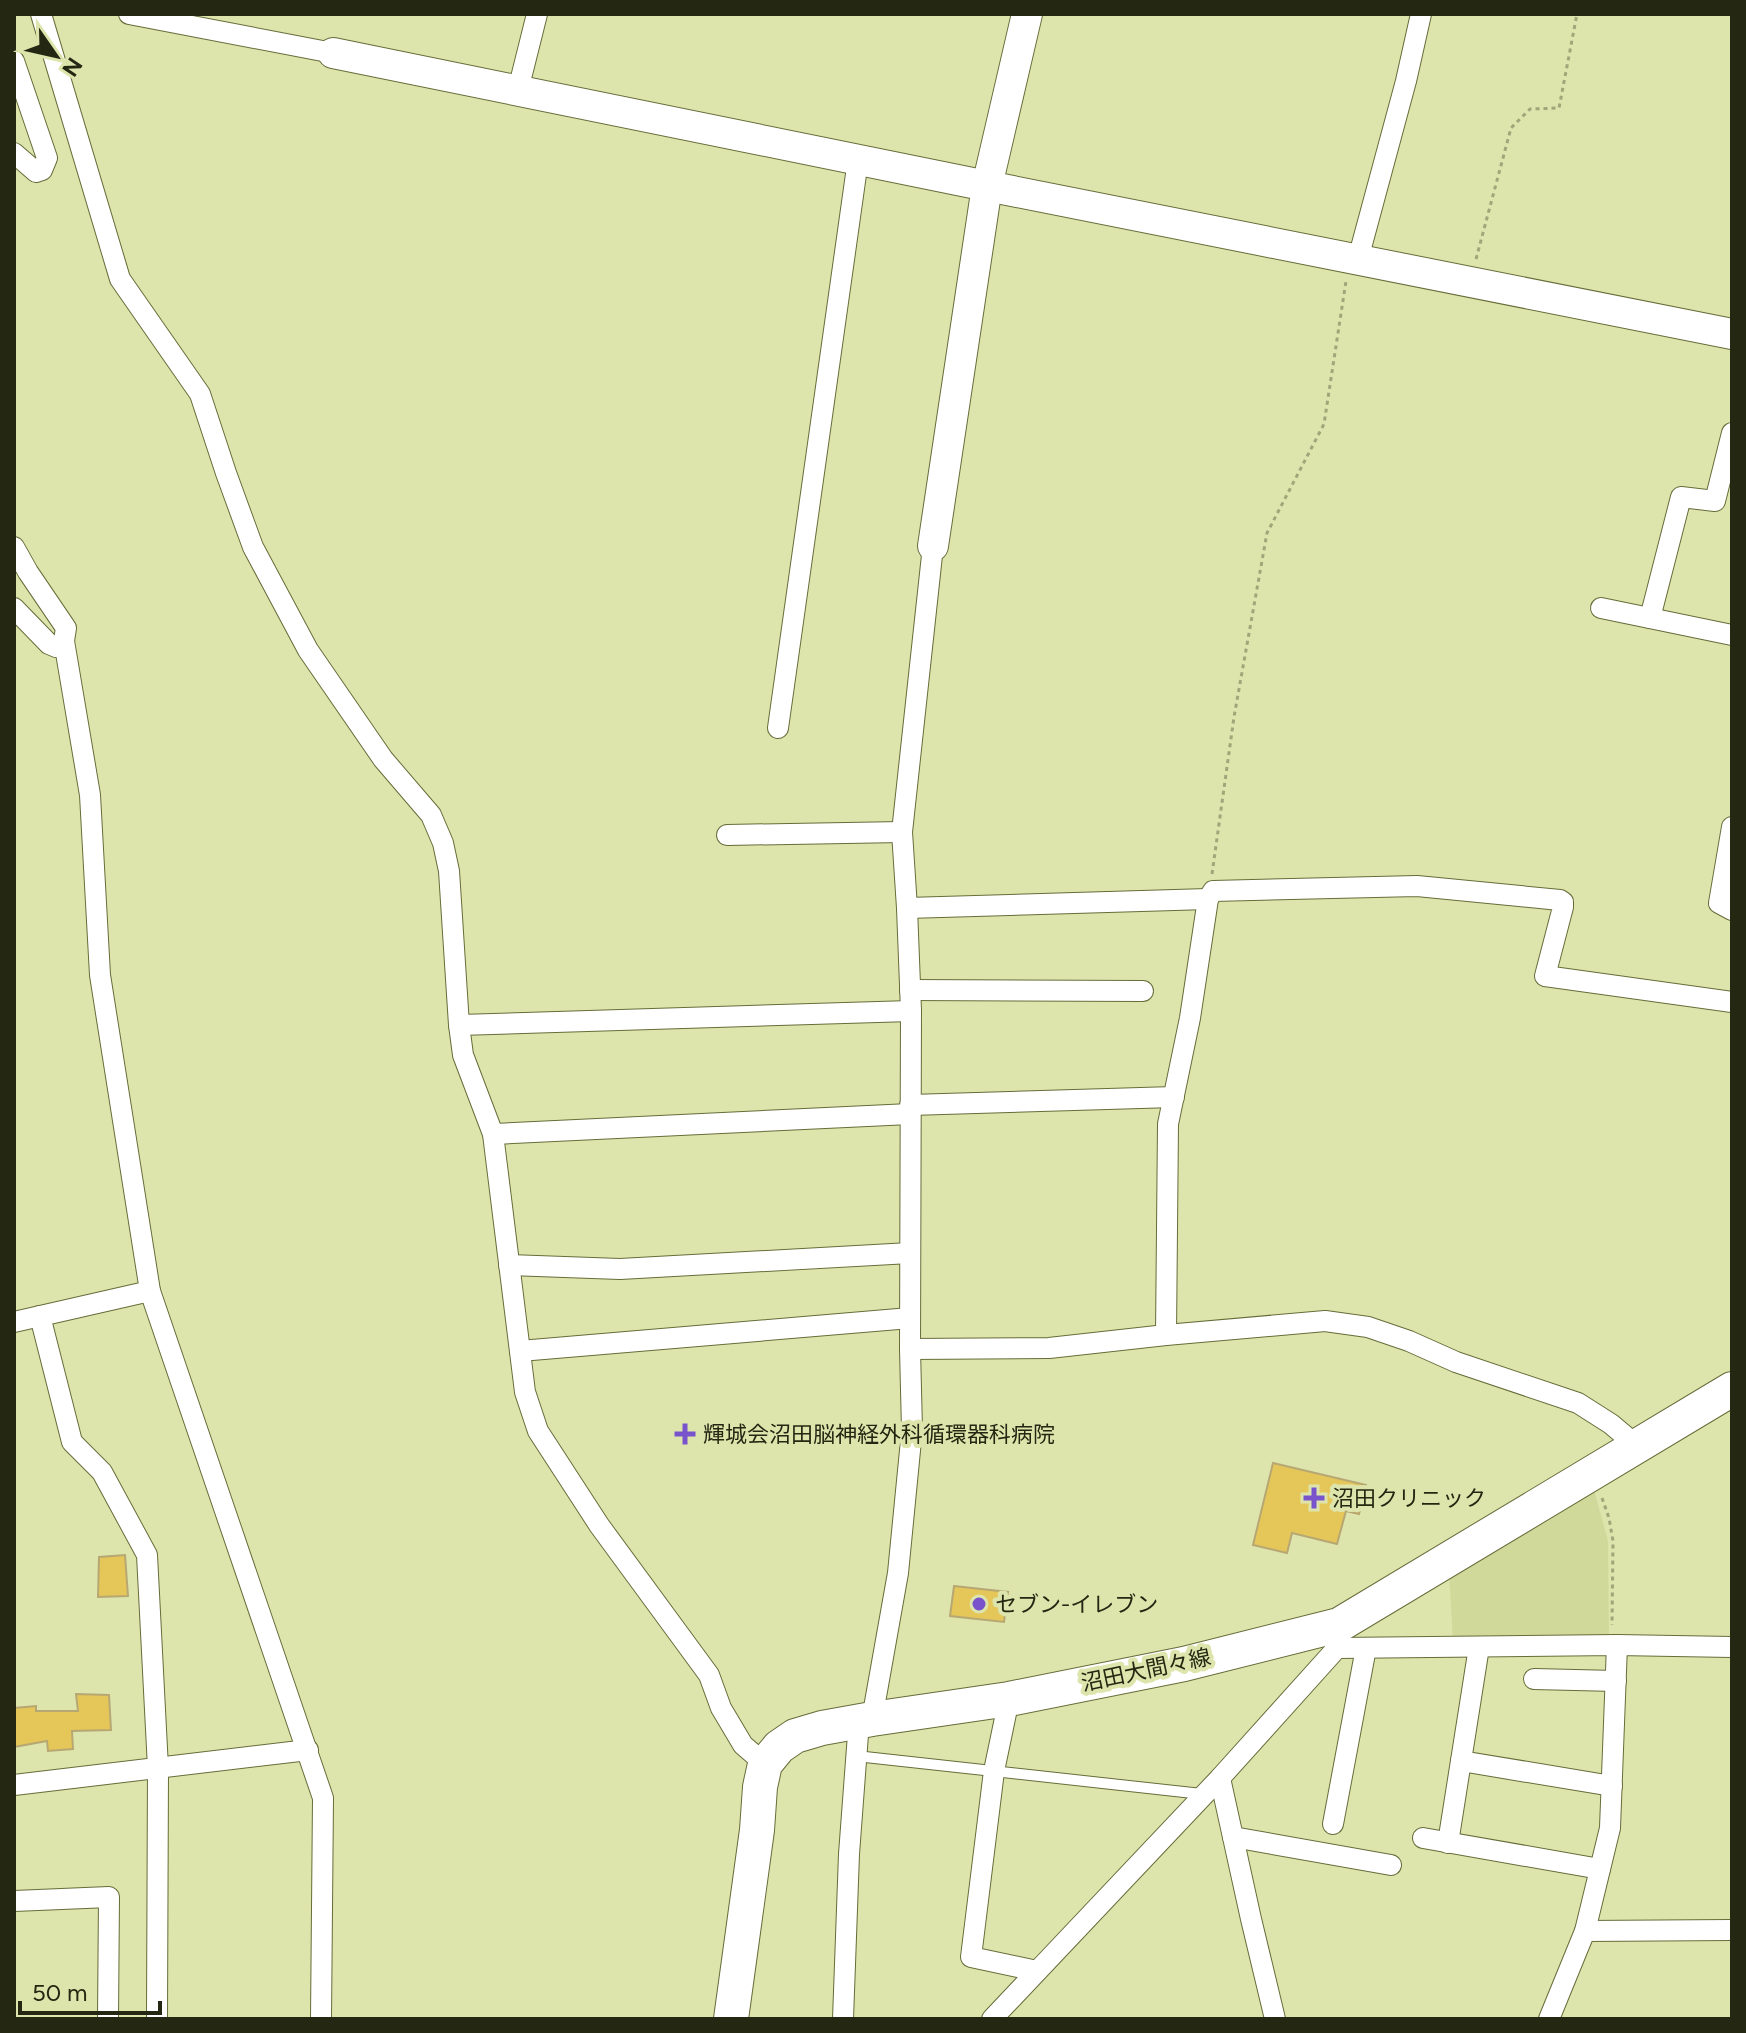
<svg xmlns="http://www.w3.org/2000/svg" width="1746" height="2033" viewBox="0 0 1746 2033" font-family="Figtree,'Noto Sans JP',sans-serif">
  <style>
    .built { fill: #d1d99a }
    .building { fill: #e5c658; stroke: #b7a873; stroke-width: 2 }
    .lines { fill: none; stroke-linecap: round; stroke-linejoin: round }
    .lane-casing { stroke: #676c39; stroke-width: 12 }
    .street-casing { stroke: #676c39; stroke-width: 22 }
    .secondary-casing { stroke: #676c39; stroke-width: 32 }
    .primary-casing { stroke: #676c39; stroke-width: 36 }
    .path { stroke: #a0a679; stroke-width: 3; stroke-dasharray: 4 4; stroke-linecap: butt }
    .lane { stroke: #fff; stroke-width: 10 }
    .street { stroke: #fff; stroke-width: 20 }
    .secondary { stroke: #fff; stroke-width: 30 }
    .primary { stroke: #fff; stroke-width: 34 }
    .poi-dot { fill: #7953cc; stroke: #dde5ad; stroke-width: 3 }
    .labels { text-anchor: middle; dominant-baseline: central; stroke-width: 8; stroke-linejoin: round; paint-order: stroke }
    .poi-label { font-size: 22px; fill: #242711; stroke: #dde5ad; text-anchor: start }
    .street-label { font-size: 22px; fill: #242711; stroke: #dde5ad }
  </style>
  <rect width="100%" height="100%" fill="#dde5ad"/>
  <path class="built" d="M1593,1486l15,55 1,97 -156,3 -4,-69z"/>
  <g class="building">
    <path d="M1273,1463l93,22 -7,29 -13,-3 -9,33 -45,-11 -5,20 -34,-8z"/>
    <path d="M125,1555l3,41 -30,1 1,-40z"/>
    <path d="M954,1586l54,6 -4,30 -54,-6z"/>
    <path d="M76,1694l33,1 2,35 -39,1 1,18 -25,2 -1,-10 -33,6v-39l22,-2v5h42z"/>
  </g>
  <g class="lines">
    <g class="lane-casing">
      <path id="lane" d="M856,1756l346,38"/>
    </g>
    <g class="street-casing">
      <g id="street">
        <path d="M41,14l79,265 80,115 26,79 27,74 55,103 75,109 48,56 12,28 6,28 10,154 4,30 30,79 32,258 13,39 61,94 110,150 12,33 22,37 22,19"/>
        <path d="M129,14l204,39"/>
        <path d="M14,61l33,97 -5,12 -6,2 -22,-19"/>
        <path d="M518,90l19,-76"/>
        <path d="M1358,259l48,-178 15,-67"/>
        <path d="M14,547l14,25 38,56 -2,13 -8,6 -7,-3 -35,-36"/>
        <path d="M1601,608l131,27"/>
        <path d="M1650,618l31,-121 34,4 17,-68"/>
        <path d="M64,641l26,154 10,180 50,316 173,507 -2,221"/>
        <path d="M778,728l80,-568"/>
        <path d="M1732,827l-13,76 13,7"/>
        <path d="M727,835l175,-3"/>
        <path d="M907,908l301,-9"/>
        <path d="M910,990l233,1"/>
        <path d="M459,1025l452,-14"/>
        <path d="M910,1105l264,-8"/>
        <path d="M493,1134l417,-20"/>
        <path d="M509,1265l111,4 290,-16"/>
        <path d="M40,1316l32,126 30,30 45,83 11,213 -1,251"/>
        <path d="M14,1322l136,-31"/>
        <path d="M1166,1335l2,-211 22,-106 18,-119 5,-8 204,-5 143,14 3,2v5l-18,69 187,26"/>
        <path d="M910,1349l139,-1 117,-13 159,-14 43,6 41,14 47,21 122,41 33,21 26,22"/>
        <path d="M520,1351l390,-33"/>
        <path d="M1337,1648l280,-3 115,2"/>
        <path d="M1534,1679l82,2"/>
        <path d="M1009,1699l-15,72 -23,186 66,14"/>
        <path d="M872,1719l26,-146 14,-143 -2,-81 1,-338 -4,-103 -5,-76 31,-286"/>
        <path d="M1461,1761l151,25"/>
        <path d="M14,1785l294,-35"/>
        <path d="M1333,1824l33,-176"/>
        <path d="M1233,1837l158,28"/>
        <path d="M1423,1838l177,31"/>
        <path d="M1448,1843l31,-196"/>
        <path d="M14,1901l95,-4 -1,122"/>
        <path d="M1585,1931l147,-1"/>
        <path d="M843,2019l6,-165 10,-133"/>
        <path d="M992,2019l228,-241"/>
        <path d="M1275,2019l-24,-100 -31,-141 117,-130 2,-23"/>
        <path d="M1549,2019l36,-88 25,-103 7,-183"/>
      </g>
    </g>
    <g class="secondary-casing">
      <g id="secondary">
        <path d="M333,53l654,133 745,148"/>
        <path d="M933,546l54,-360 40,-172"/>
      </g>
    </g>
    <g class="primary-casing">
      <path id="primary" d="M731,2019l26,-189 3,-43 5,-23 14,-17 16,-11 27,-8 50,-9 137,-20 175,-35 155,-39 393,-236"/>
    </g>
    <g class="path">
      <path d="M1476,259l35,-131 19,-19 29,-1 18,-94"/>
      <path d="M1212,874l22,-157 33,-184 57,-109 22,-143"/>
      <path d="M1602,1498l7,20 4,23 -1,84"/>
    </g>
    <use href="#lane" class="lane"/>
    <use href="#street" class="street"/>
    <use href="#secondary" class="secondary"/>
    <use href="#primary" class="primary"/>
  </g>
  <g class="poi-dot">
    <path d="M681 1422h8v8h8v8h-8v8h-8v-8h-8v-8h8z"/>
    <path d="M1310 1486h8v8h8v8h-8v8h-8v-8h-8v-8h8z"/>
    <circle cx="979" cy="1604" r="8"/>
  </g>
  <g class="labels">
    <g class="poi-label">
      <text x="703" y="1434">輝城会沼田脳神経外科循環器科病院</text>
      <text x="1332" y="1498">沼田クリニック</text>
      <text x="995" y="1604">セブン-イレブン</text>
    </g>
    <g class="street-label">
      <text transform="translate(1146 1670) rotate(-12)">沼田大間々線</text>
    </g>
  </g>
  <rect width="1746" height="2033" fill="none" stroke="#242711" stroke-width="32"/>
  <g transform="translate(56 56) rotate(124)" stroke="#dde5ad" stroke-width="6" paint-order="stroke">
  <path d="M0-6L14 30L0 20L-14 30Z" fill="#242711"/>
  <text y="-12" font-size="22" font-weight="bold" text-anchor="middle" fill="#242711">N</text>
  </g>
  <path d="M20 2001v12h140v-12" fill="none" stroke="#242711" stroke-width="4"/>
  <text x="32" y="2001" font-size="24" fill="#242711" stroke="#dde5ad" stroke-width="6" paint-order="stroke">50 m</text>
</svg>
